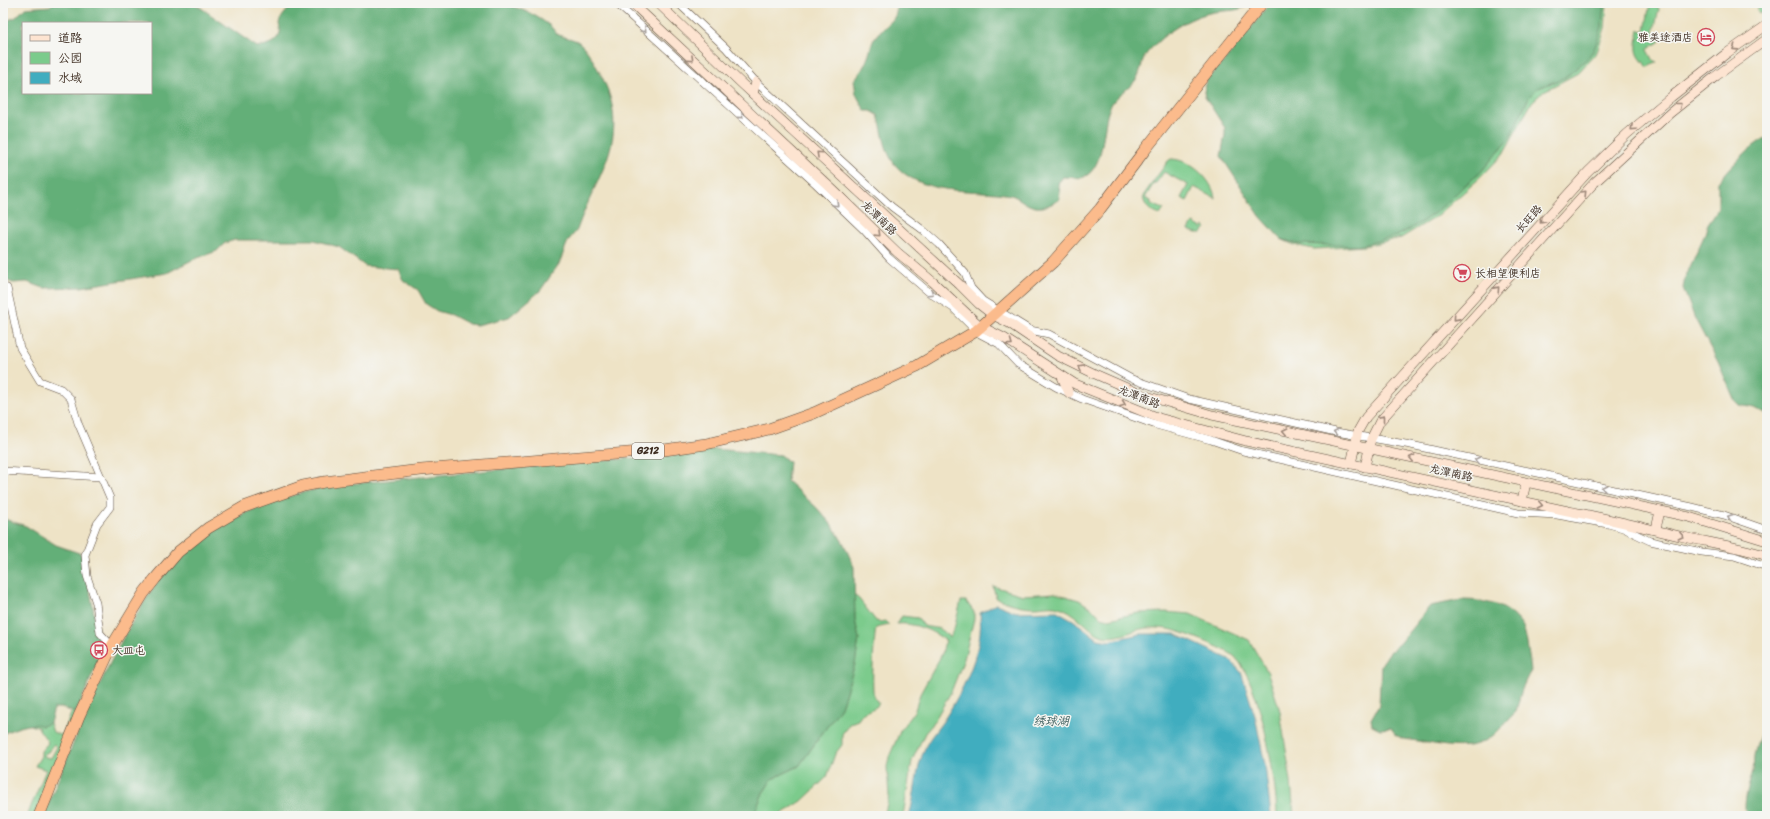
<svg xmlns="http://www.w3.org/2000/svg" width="1770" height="819" viewBox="0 0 1770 819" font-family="Sriracha,'LXGW WenKai TC',sans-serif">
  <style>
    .green { fill: #7bcb8c; stroke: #5b7a55; fill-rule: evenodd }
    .forest { fill: #64af78; stroke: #506c4b; fill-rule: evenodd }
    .water { fill: #40adbf; stroke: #3e6c6e }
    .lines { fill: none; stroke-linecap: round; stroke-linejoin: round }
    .minor-casing { stroke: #564637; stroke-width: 8 }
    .secondary-casing { stroke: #564637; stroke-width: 10 }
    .trunk-casing { stroke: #564637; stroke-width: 12 }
    .minor { stroke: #fff; stroke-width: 7 }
    .secondary { stroke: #fde4d1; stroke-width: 9 }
    .trunk { stroke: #fbbb8c; stroke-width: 11 }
    .oneway { stroke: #a79f9a }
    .oneway2 { stroke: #9c8778 }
    .labels { text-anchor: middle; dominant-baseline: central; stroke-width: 3; stroke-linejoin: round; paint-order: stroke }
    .shield { fill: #f6f6f2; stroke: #73675e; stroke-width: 1 }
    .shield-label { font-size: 10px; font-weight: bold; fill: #3b2a1e }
    .poi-label { font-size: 11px; fill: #3b2a1e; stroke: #f6f6f2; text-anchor: start }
    .street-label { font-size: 11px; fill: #3b2a1e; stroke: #f6f6f2 }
    .water-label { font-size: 12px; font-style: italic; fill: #3d5e5e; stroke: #f6f6f2 }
  </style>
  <rect width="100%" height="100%" fill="#f6f6f2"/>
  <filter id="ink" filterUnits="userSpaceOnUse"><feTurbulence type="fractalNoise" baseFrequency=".025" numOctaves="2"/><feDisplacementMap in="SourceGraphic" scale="8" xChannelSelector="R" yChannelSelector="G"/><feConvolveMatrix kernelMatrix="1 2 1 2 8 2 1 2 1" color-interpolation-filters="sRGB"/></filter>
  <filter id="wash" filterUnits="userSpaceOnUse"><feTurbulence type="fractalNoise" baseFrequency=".012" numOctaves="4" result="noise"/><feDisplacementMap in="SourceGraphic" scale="16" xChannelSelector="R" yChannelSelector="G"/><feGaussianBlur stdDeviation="0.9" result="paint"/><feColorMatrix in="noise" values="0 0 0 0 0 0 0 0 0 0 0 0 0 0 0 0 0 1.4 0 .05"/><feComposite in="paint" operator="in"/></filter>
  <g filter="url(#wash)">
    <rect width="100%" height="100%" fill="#eee3c6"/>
    <g class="green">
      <path d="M1605,3h2l-2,25 -8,24 -19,21 -34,18 -12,11 -29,52 -21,22 -45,40 -36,22 -37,8 -50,3 -20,-4 -13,-6 17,5h20l79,-8 23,-13 16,-11 14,-12 14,-14 16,-13 29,-34 20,-42 7,-8 30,-12 21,-18 7,-9 8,-23 1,-15z"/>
      <path d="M1650,3h6l3,6 -5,22 6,10 -13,9 6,11 4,1 -9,5c-14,-14 -12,-17 -9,-37l6,1z"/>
      <path d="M1760,3h7v5l-7,6 -3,-4z"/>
      <path d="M1171,159c19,0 42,21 44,39l-21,-11 -7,14 -6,-3 7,-13 -24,-13 -8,11h-2l-9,15 6,3v3l13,5 -4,6c-9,-3 -16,-8 -17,-19l25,-35z"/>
      <path d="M1193,223l9,5 2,-2 2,2 -5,5h-5l-7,-3z"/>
      <path d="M993,586l30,9 32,-2 24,7 11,7 11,10 8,2 29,-6 27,-1 25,2 59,26 19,33 12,38 11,71 3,34h-17c-1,-37 -16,-133 -42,-159 -8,-8 -54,-26 -67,-28 -8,-1 -19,-2 -27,0 -12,3 -24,10 -38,7 -16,-5 -26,-26 -48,-30 -7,-1 -14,1 -21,1 -14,0 -26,-4 -38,-9z"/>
      <path d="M854,595l5,4 17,22 4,1 5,-1 4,4 -13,3c-2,8 -5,62 -2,68 1,3 3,5 5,8l-3,3 -13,6 -5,7 -8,3 -8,11v11l-7,9 -8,23 -25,24 -24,15h-25l10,-23 9,-14 27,-13 42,-59 14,-43 4,-25 -4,-19z"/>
      <path d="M961,601h5l8,11v7l-10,40 -13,33 -19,33 -7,8 -9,19 -4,9 -9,55h-19l5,-20 -2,-29 2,-10 12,-28 14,-19 5,-16 22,-40 2,-9 2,-4c-12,-10 -33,-19 -50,-17l6,-8 16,2 6,8c12,3 18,0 25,12l5,-9z"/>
      <path d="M72,711l4,2 -42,103h-7l19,-46 -11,-4 6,-10v-5l7,-8c-2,-6 -7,-9 -10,-16l-6,-1 -1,-2h8l3,2 8,-3 3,9 6,3 4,-1zM54,744l3,3 -6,11 -6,-1 -1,-3 4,-2z"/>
    </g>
    <g class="forest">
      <path d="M53,3h141l63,44c9,-2 21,-3 23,-14 1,-3 -1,-7 -1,-10 2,-7 11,-16 16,-20h198c21,2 39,9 56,22 3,2 5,6 8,9 7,4 17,4 23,9 8,7 15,21 20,30 34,64 -3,99 -23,157l-9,11 -9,23 -19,27 -31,26 -32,8 -9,-1 -17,-9 -14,-4 -11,-7 -8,-14 -15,-10 -5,-11 -33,-3 -26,-19 -25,-7h-79l-10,3 -8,8 -25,9 -25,13 -86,14 -37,1 -17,-6 -14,1 -10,-4v-257l13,-5 9,-9 25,-2zM23,23h128v70h-128z"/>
      <path d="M897,3h354c-9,9 -25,7 -37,9 -26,5 -50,21 -67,41 -6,8 -6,21 -12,28 -7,9 -20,15 -25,26 -9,21 -4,59 -26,70 -5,2 -15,0 -21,0l-5,6 2,8 -1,9c-7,4 -15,8 -23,7 -10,-1 -17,-10 -25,-12 -37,-7 -82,2 -112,-26 -15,-14 -15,-35 -21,-54l-7,-4h-6l-9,-17 -2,-14c6,-7 11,-14 14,-23 3,-8 3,-14 8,-21 8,-11 23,-15 20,-31z"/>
      <path d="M1270,3h335l-2,9 -1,15 -8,23 -7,9 -21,18 -30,12 -7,8 -20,42 -29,34 -16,13 -14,14 -14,12 -16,11 -23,13 -39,10 -60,-2 -17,-5 -21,-23 -39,-60 4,-21v-7l-20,-31 -1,-5 3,-13 20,-21z"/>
      <path d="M1767,137v278l-13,-7 -15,-3 -4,-4 -17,-39 -23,-43 -12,-31 2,-10 20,-44 2,-8 7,-10 4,-9v-25c15,-17 29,-34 49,-45z"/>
      <path d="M714,449l67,6 8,7 -2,19 29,26 16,18 12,19 10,23 1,53 4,19 -4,25 -14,43 -42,59 -27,13 -9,14 -10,23h-710c29,-69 56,-139 94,-202 11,-18 23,-40 39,-54 43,-42 103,-65 162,-75l218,-21 118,-9z"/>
      <path d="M3,517l4,3 19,6 30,19 26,9 9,42 4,23 5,21 -7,16 6,3 -23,54 -13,-5h-9l-4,15 -8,3c-7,-5 -31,3 -39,8z"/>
      <path d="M1461,600c23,0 47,4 61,25 4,5 8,38 9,46 -8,12 -12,27 -15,41 -7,6 -12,13 -19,20 -26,26 -63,10 -94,7l-7,-4 -5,-7 -11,1 -8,-4 -1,-6 8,-14 2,-40 8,-12 8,-7 33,-40z"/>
      <path d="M1767,720v96h-20c-6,-11 3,-34 6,-45 1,-6 0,-13 2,-19 2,-11 7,-21 12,-32z"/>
    </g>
    <path class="water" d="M996,604l20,8 41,-1 16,9 25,19 11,2 31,-7h35l54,25 12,13 14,44 10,49 6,51h-362c7,-22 6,-46 16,-68 5,-12 15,-21 22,-33 18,-29 37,-67 33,-102z"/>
  </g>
  <g filter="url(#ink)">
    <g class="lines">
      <g class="minor-casing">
        <g id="minor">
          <path d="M616,3l200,181 48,46 25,28 42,36 22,14 25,25 21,11 19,20 38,23 26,12 74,26 55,15 32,11 275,62 39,2 51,9 15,4 27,13 52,11 32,4 33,11"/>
          <path d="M678,3l48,45 30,34 136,125 31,23 16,14 26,29 6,15 12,13 47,29 19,4 83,45 57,20 147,33 75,13 281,62 32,8 43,15"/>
          <path d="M3,287l4,1 13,60 20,33 21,8 10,10 7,24 32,75v9l-13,17 -12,31 2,21 9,27 4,30 12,13"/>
          <path d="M3,471l98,6"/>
        </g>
      </g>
      <g class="secondary-casing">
        <g id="secondary">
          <path d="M632,3l201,187 64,62 36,30 47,44 24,12 71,46 84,34 87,23 322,70c39,7 77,17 116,26 28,6 56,10 83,19"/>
          <path d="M658,3l83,80 219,202 19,19 14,11 16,8 49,33 37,18 48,21 69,20 477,102 78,24"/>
          <path d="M753,94l3,-12"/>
          <path d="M1062,377l7,16"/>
          <path d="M1351,464l7,-33 8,-14 222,-245 39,-38 44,-37 56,-44 40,-28"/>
          <path d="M1365,467l6,-28 9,-18 214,-238 76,-70 46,-37 51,-37"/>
          <path d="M1522,501l4,-18"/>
          <path d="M1656,529l4,-18"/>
        </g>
      </g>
      <g class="trunk-casing">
        <path id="trunk" d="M39,816l40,-100 33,-70 32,-53 11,-14 23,-27 30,-24 36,-21 59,-21 21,-4 97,-12 243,-20 42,-6 63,-15 45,-16 103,-47 59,-35 77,-69 47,-53 44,-58 118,-148"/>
      </g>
      <use href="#minor" class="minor"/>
      <use href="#secondary" class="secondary"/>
      <use href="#trunk" class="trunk"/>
    </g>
    <defs><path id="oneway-chevron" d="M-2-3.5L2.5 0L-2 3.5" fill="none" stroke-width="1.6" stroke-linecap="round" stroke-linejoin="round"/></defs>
    <g class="oneway">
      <use href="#oneway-chevron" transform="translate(644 30) rotate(42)"/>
      <use href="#oneway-chevron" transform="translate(741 116) rotate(43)"/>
      <use href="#oneway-chevron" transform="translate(836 204) rotate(44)"/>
      <use href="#oneway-chevron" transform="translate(931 293) rotate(34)"/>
      <use href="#oneway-chevron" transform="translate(1336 432) rotate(-169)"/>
      <use href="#oneway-chevron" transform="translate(1477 460) rotate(-167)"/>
      <use href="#oneway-chevron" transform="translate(1604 488) rotate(-168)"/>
      <use href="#oneway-chevron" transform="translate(1730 517) rotate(-160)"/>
    </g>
    <g class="oneway2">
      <use href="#oneway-chevron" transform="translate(1735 48) rotate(147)"/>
      <use href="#oneway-chevron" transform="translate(691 59) rotate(43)"/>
      <use href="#oneway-chevron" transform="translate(1679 105) rotate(-39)"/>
      <use href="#oneway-chevron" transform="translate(1633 128) rotate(138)"/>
      <use href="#oneway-chevron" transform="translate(819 154) rotate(-137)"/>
      <use href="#oneway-chevron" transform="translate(1584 193) rotate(-46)"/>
      <use href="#oneway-chevron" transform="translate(1542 221) rotate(132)"/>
      <use href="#oneway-chevron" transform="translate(878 234) rotate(44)"/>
      <use href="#oneway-chevron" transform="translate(1497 289) rotate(-48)"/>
      <use href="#oneway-chevron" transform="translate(1456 318) rotate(132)"/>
      <use href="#oneway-chevron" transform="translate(1010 343) rotate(36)"/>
      <use href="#oneway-chevron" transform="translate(1081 367) rotate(-153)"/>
      <use href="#oneway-chevron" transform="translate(1123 404) rotate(22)"/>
      <use href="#oneway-chevron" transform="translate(1382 418) rotate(-51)"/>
      <use href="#oneway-chevron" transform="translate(1285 431) rotate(-168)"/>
      <use href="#oneway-chevron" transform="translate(1412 458) rotate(-168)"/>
      <use href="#oneway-chevron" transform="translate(1540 505) rotate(12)"/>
      <use href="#oneway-chevron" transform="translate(1681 536) rotate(13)"/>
    </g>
  </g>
  <defs>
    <g id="hotel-ring" transform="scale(0.9)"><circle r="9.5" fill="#f6f6f2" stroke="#d1495b" stroke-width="1.5"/><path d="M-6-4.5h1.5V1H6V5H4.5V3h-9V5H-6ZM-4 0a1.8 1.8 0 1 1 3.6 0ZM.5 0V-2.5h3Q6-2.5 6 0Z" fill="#d1495b"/></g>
    <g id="supermarket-ring" transform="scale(0.9)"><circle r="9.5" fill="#f6f6f2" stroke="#d1495b" stroke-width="1.5"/><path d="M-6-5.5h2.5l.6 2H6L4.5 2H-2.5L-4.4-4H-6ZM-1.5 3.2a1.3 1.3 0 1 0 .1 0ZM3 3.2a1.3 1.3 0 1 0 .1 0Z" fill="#d1495b"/></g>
    <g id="bus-ring" transform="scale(0.9)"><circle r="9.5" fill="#f6f6f2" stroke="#d1495b" stroke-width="1.5"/><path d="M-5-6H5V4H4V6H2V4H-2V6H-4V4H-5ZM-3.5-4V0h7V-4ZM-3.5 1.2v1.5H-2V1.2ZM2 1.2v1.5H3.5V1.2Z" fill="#d1495b"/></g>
  </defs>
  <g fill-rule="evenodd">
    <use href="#hotel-ring" x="1706" y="37"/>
    <use href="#supermarket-ring" x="1462" y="273"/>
    <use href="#bus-ring" x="99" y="650"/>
  </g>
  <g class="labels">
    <rect class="shield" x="632" y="443" width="32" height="16" rx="3"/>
    <g class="shield-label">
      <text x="648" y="451">G212</text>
    </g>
    <g class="poi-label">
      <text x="1693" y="37" text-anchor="end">雅美途酒店</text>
      <text x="1475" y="273">长相望便利店</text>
      <text x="112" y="650">大皿屯</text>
    </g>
    <g class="street-label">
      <text transform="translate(879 218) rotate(44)">龙潭南路</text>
      <text transform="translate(1529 219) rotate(-48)">长旺路</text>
      <text transform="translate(1139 397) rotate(21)">龙潭南路</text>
      <text transform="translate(1451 473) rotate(12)">龙潭南路</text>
    </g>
    <g class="water-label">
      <text x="1051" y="721">绣球湖</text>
    </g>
  </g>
  <rect width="1770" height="819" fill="none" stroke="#f6f6f2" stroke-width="16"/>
  <rect x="22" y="22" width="130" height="72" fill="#f6f6f2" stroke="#aba49d"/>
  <rect x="30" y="35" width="20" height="6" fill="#fde4d1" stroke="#aba49d"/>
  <text x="58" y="42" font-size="12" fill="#3b2a1e">道路</text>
  <rect x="30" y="52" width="20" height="12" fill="#7bcb8c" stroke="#aba49d"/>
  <text x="58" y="62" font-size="12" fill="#3b2a1e">公园</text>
  <rect x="30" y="72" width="20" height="12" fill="#40adbf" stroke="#aba49d"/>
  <text x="58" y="82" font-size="12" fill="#3b2a1e">水域</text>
</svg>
